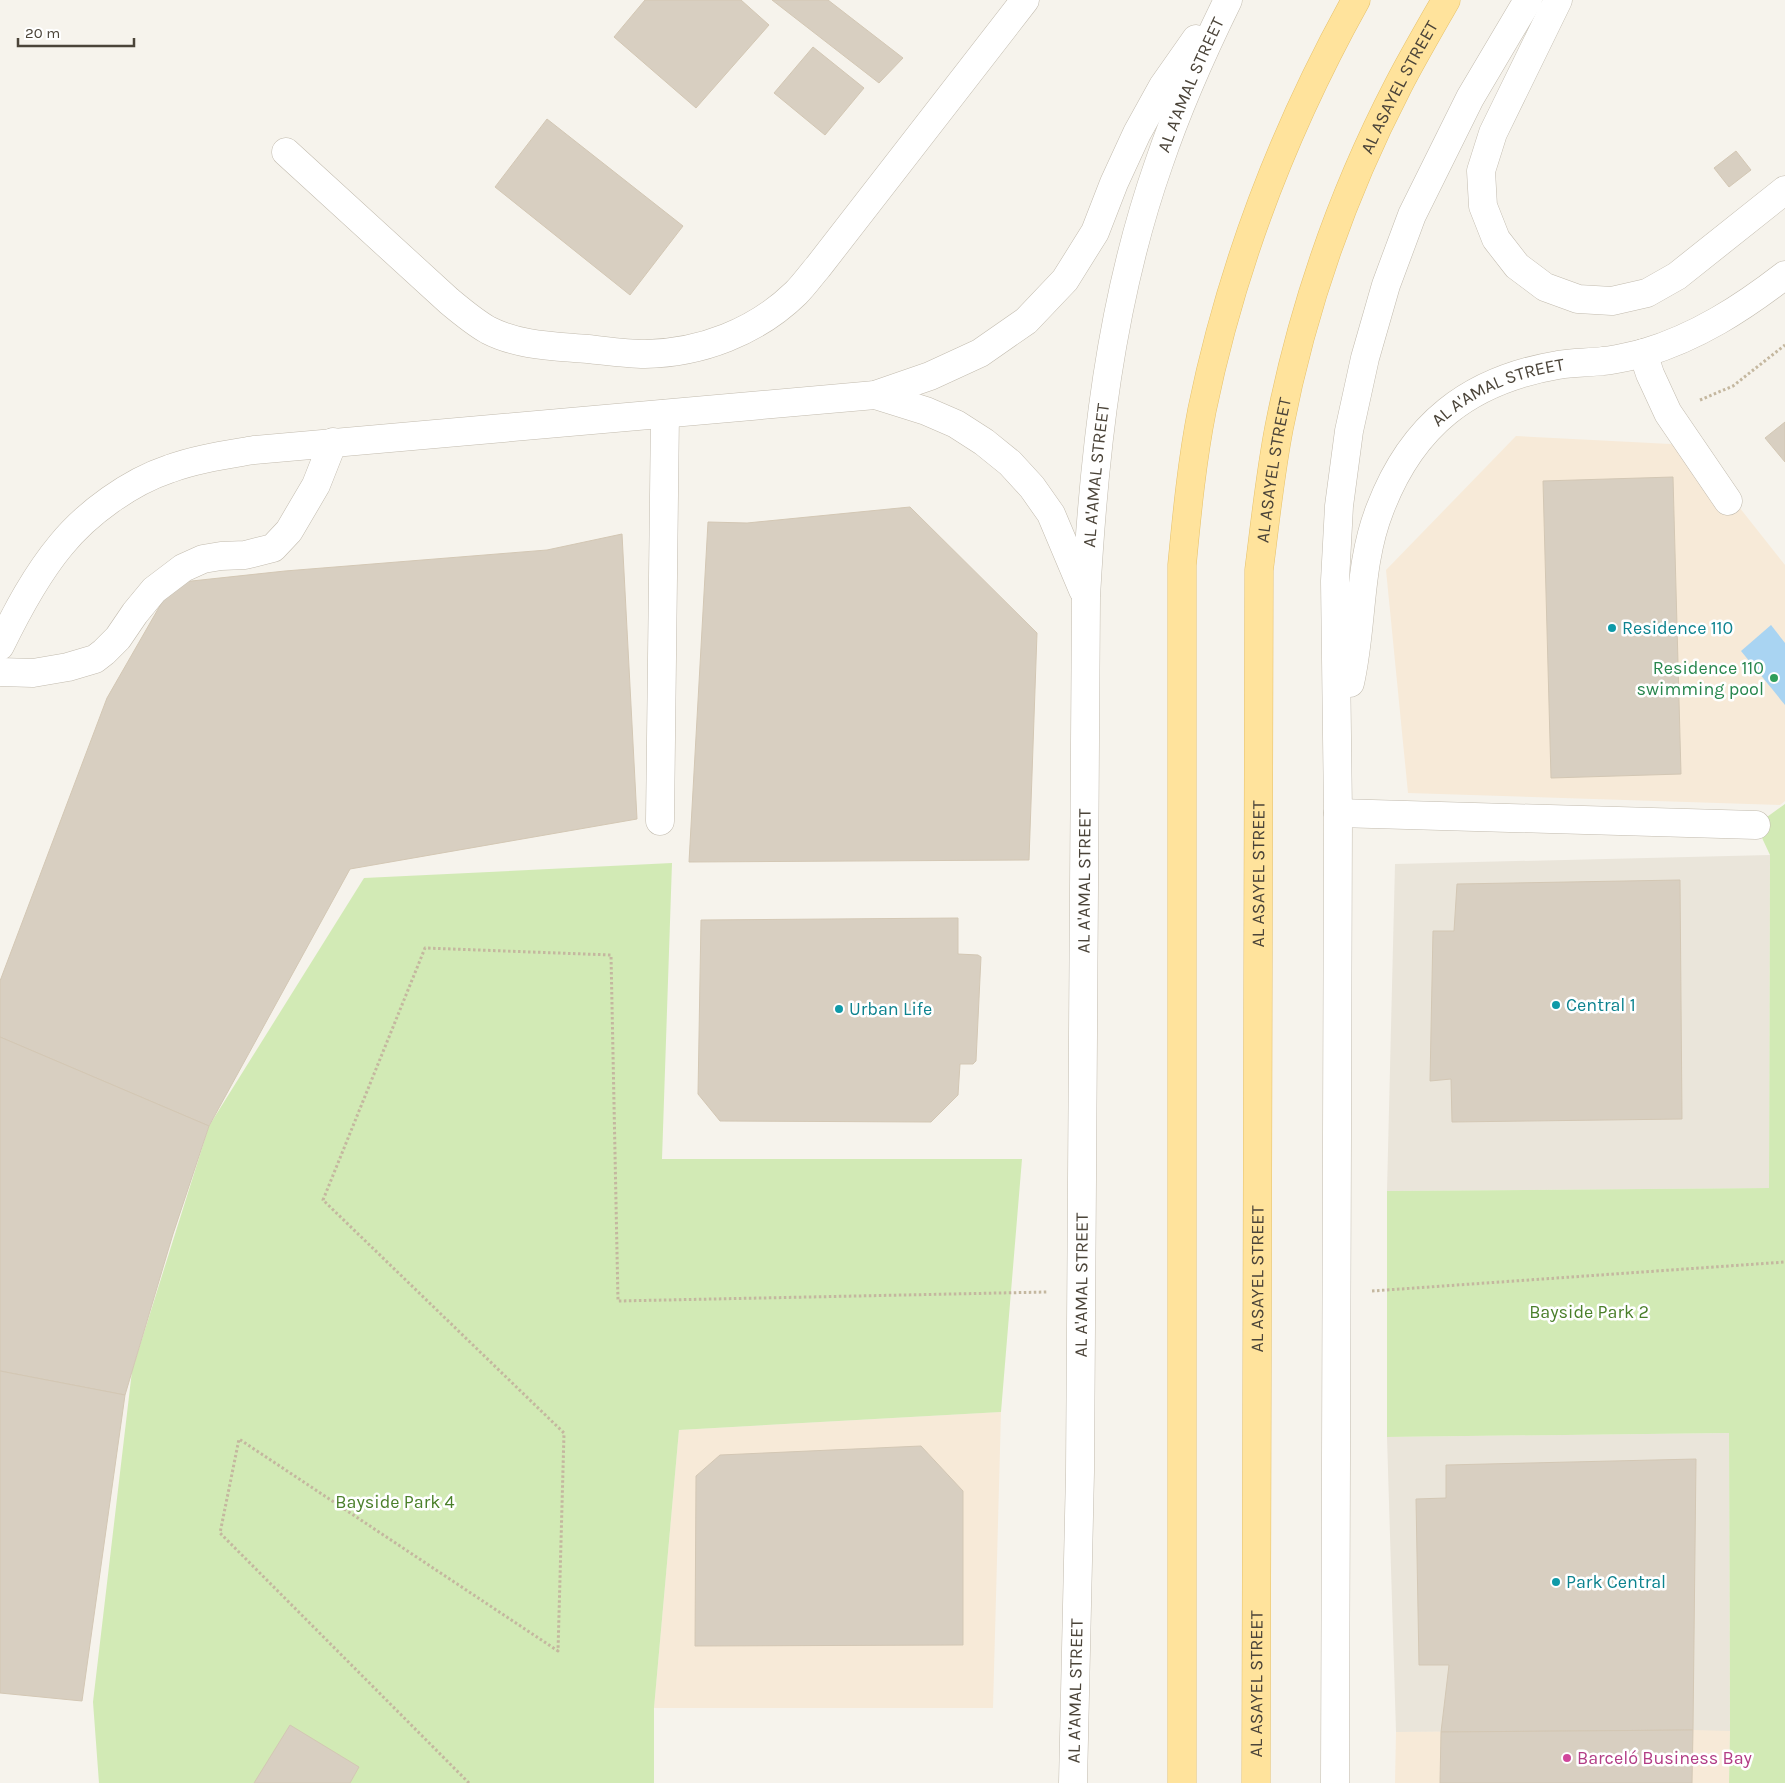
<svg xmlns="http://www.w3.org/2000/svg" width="1785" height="1783" viewBox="0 0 1785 1783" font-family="Karla,sans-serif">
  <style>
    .residential { fill: #eae5da }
    .commercial { fill: #f7ead8 }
    .green { fill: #d2eab5 }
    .water { fill: #a9d4f2 }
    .building { fill: #d8cfc1; stroke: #d3c7b4 }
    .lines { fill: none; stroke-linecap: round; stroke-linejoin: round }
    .minor-casing { stroke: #c2bbae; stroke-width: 29 }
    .major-casing { stroke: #e6c16a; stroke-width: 29 }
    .path { stroke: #c4b79f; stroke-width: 3; stroke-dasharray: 2.5 2.5; stroke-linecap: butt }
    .minor { stroke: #fff; stroke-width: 28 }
    .major { stroke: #ffe39c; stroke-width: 28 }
    .culture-dot { fill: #0f9aa8; stroke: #fff; stroke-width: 2 }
    .leisure-dot { fill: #2e9e5b; stroke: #fff; stroke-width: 2 }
    .hotel-dot { fill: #d1479c; stroke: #fff; stroke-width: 2 }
    .labels { text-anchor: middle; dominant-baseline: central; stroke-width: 5; stroke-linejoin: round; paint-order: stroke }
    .street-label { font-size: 18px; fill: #4b4439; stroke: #fff }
    .culture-label { font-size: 18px; fill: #0d838f; stroke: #fff; text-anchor: start }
    .leisure-label { font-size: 18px; fill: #27864d; stroke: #fff; text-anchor: end }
    .park-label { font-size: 18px; fill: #4a7f2a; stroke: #fff }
    .hotel-label { font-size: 18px; fill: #b23c85; stroke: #fff; text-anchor: start }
  </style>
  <rect width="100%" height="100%" fill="#f6f3ec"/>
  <g class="residential">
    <path d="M1770,855l-1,333 -382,3 8,-327z"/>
    <path d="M1729,1433l1,298 -334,1 -9,-295z"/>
  </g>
  <g class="commercial">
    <path d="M1516,436l174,9 95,120v236l-5,4 -372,-12 -22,-223z"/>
    <path d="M1001,1412l-8,296h-339l25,-278z"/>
    <path d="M1693,1730l37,1 -1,52h-334l1,-51z"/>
  </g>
  <g class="green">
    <path d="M1785,804v979h-56l1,-52 -1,-298 -342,4v-246l382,-3 1,-333 -14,-30z"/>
    <path d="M672,863l-10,296h360l-21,253 -322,18 -25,278v75h-555l-6,-81 39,-331 77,-245 155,-248z"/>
  </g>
  <path class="water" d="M1771,625l14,18v62l-44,-54z"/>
  <g class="building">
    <path d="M645,0h96l28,25 -73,83 -82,-71z"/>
    <path d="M772,0h56l75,58 -24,25z"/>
    <path d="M813,47l51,41 -39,47 -51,-42z"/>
    <path d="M547,119l136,107 -53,69 -135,-108z"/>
    <path d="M1736,151l15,19 -22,17 -15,-19z"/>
    <path d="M1785,422v40l-20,-24z"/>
    <path d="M1673,477l8,297 -130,4 -8,-297z"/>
    <path d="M910,507l127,126 -8,227 -340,2 19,-340 39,1z"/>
    <path d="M622,534l15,285 -287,50 -141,257 -209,-89v-56l107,-283 66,-115 112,-12 262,-21z"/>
    <path d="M1680,880l2,239 -230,3 -1,-43 -21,2 3,-150h21l3,-47z"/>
    <path d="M958,918v36l20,1 3,2 -5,104 -3,3h-13l-2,31 -27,27 -211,-1 -22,-27 3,-174z"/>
    <path d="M0,1037l209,89 -36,108 -48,161 -125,-24z"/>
    <path d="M0,1371l125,24 -43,306 -82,-8z"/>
    <path d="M921,1446l42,45v154l-268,1 1,-170 24,-21z"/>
    <path d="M1696,1459l-3,271 -252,2 8,-67h-30l-3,-166 30,-1v-33z"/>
    <path d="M290,1725l69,42 -9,16h-96z"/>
    <path d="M1693,1730l-1,53h-252l1,-51z"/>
  </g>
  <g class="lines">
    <g class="minor-casing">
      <g id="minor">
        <path d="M1558,0l-65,133 -12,38 2,35 13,33 21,27 28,21 33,12 34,2 35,-8 30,-17 108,-86"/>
        <path d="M286,152l163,149c12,10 25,21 39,29 31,16 66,16 100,19 19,2 38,5 57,5 56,-1 111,-22 151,-61 8,-8 15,-18 22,-26l207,-267"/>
        <path d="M1643,353l7,21 18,39 60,88"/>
        <path d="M875,395l51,16 30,13 28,18 26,21 22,24 19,27 32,76"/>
        <path d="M0,646c17,-35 36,-71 61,-101 26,-32 69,-63 108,-76 27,-10 56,-14 85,-19l621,-55 55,-19 50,-23 46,-32 39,-41 30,-48 19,-49 23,-50 26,-47 33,-47"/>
        <path d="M0,672l33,1 35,-6 27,-8 9,-7 14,-14 17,-25 19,-23 29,-22 20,-9 18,-3 24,-1 28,-7 16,-17 27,-46 17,-43"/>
        <path id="s1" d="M1350,683c13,-57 8,-119 30,-174 32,-84 89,-129 178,-144 15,-3 30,-2 45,-4 13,-1 28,-5 41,-8 53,-16 97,-44 141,-78"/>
        <path d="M1338,813l418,12"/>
        <path d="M660,821l5,-407"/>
        <path id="s2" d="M1073,1783l7,-311 6,-875c8,-146 24,-295 73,-434 19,-56 43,-110 69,-163"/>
        <path d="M1335,1783l3,-970 -3,-232 4,-75 10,-75 16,-73 21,-73 26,-70 58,-117 58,-98"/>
      </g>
    </g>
    <g class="major-casing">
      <g id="major">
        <path d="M1182,1783v-1218c5,-52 10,-104 20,-155 30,-146 81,-279 154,-410"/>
        <path id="s3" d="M1256,1783l3,-1213c6,-47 11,-95 20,-142 23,-118 64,-236 119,-342 15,-29 32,-58 48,-86"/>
      </g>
    </g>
    <g class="path">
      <path d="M1700,400l33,-14 52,-41"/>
      <path d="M1372,1291l413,-29"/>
      <path d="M469,1783l-249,-250 19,-94 319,212 6,-218 -241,-233 102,-252 186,7 7,346 429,-9"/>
    </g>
    <use href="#minor" class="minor"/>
    <use href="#major" class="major"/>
  </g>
  <g class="culture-dot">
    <circle cx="1612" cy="628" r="5"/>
    <circle cx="1556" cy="1005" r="5"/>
    <circle cx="839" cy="1009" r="5"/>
    <circle cx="1556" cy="1582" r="5"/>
  </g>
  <circle class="leisure-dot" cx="1774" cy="678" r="5"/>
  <circle class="hotel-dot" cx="1567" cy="1758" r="5"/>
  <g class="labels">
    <g class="street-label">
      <text stroke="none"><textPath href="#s2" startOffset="1712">AL A'AMAL STREET</textPath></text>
      <text stroke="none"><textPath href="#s3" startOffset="1719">AL ASAYEL STREET</textPath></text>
      <text stroke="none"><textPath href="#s1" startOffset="352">AL A'AMAL STREET</textPath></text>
      <text stroke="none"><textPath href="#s3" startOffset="1314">AL ASAYEL STREET</textPath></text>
      <text stroke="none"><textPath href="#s2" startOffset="1308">AL A'AMAL STREET</textPath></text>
      <text stroke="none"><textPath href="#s3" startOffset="909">AL ASAYEL STREET</textPath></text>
      <text stroke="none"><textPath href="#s2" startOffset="902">AL A'AMAL STREET</textPath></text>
      <text stroke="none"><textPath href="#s3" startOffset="504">AL ASAYEL STREET</textPath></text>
      <text stroke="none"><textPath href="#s2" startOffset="498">AL A'AMAL STREET</textPath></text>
      <text stroke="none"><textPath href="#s3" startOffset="99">AL ASAYEL STREET</textPath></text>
      <text stroke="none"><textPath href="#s2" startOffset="92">AL A'AMAL STREET</textPath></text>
    </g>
    <g class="culture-label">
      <text x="1622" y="628">Residence 110</text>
      <text x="1566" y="1005">Central 1</text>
      <text x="849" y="1009">Urban Life</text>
      <text x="1566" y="1582">Park Central</text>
    </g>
    <g class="leisure-label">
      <text x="1764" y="668">Residence 110<tspan x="1764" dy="21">swimming pool</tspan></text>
    </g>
    <g class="park-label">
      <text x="1589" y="1312">Bayside Park 2</text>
      <text x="395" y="1502">Bayside Park 4</text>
    </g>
    <g class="hotel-label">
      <text x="1577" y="1758">Barceló Business Bay</text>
    </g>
  </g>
  <path d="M18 38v8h116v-8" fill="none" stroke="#4b4439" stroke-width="2.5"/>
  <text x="25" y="38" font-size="15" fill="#4b4439" stroke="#ffffff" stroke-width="4" paint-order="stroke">20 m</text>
</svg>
